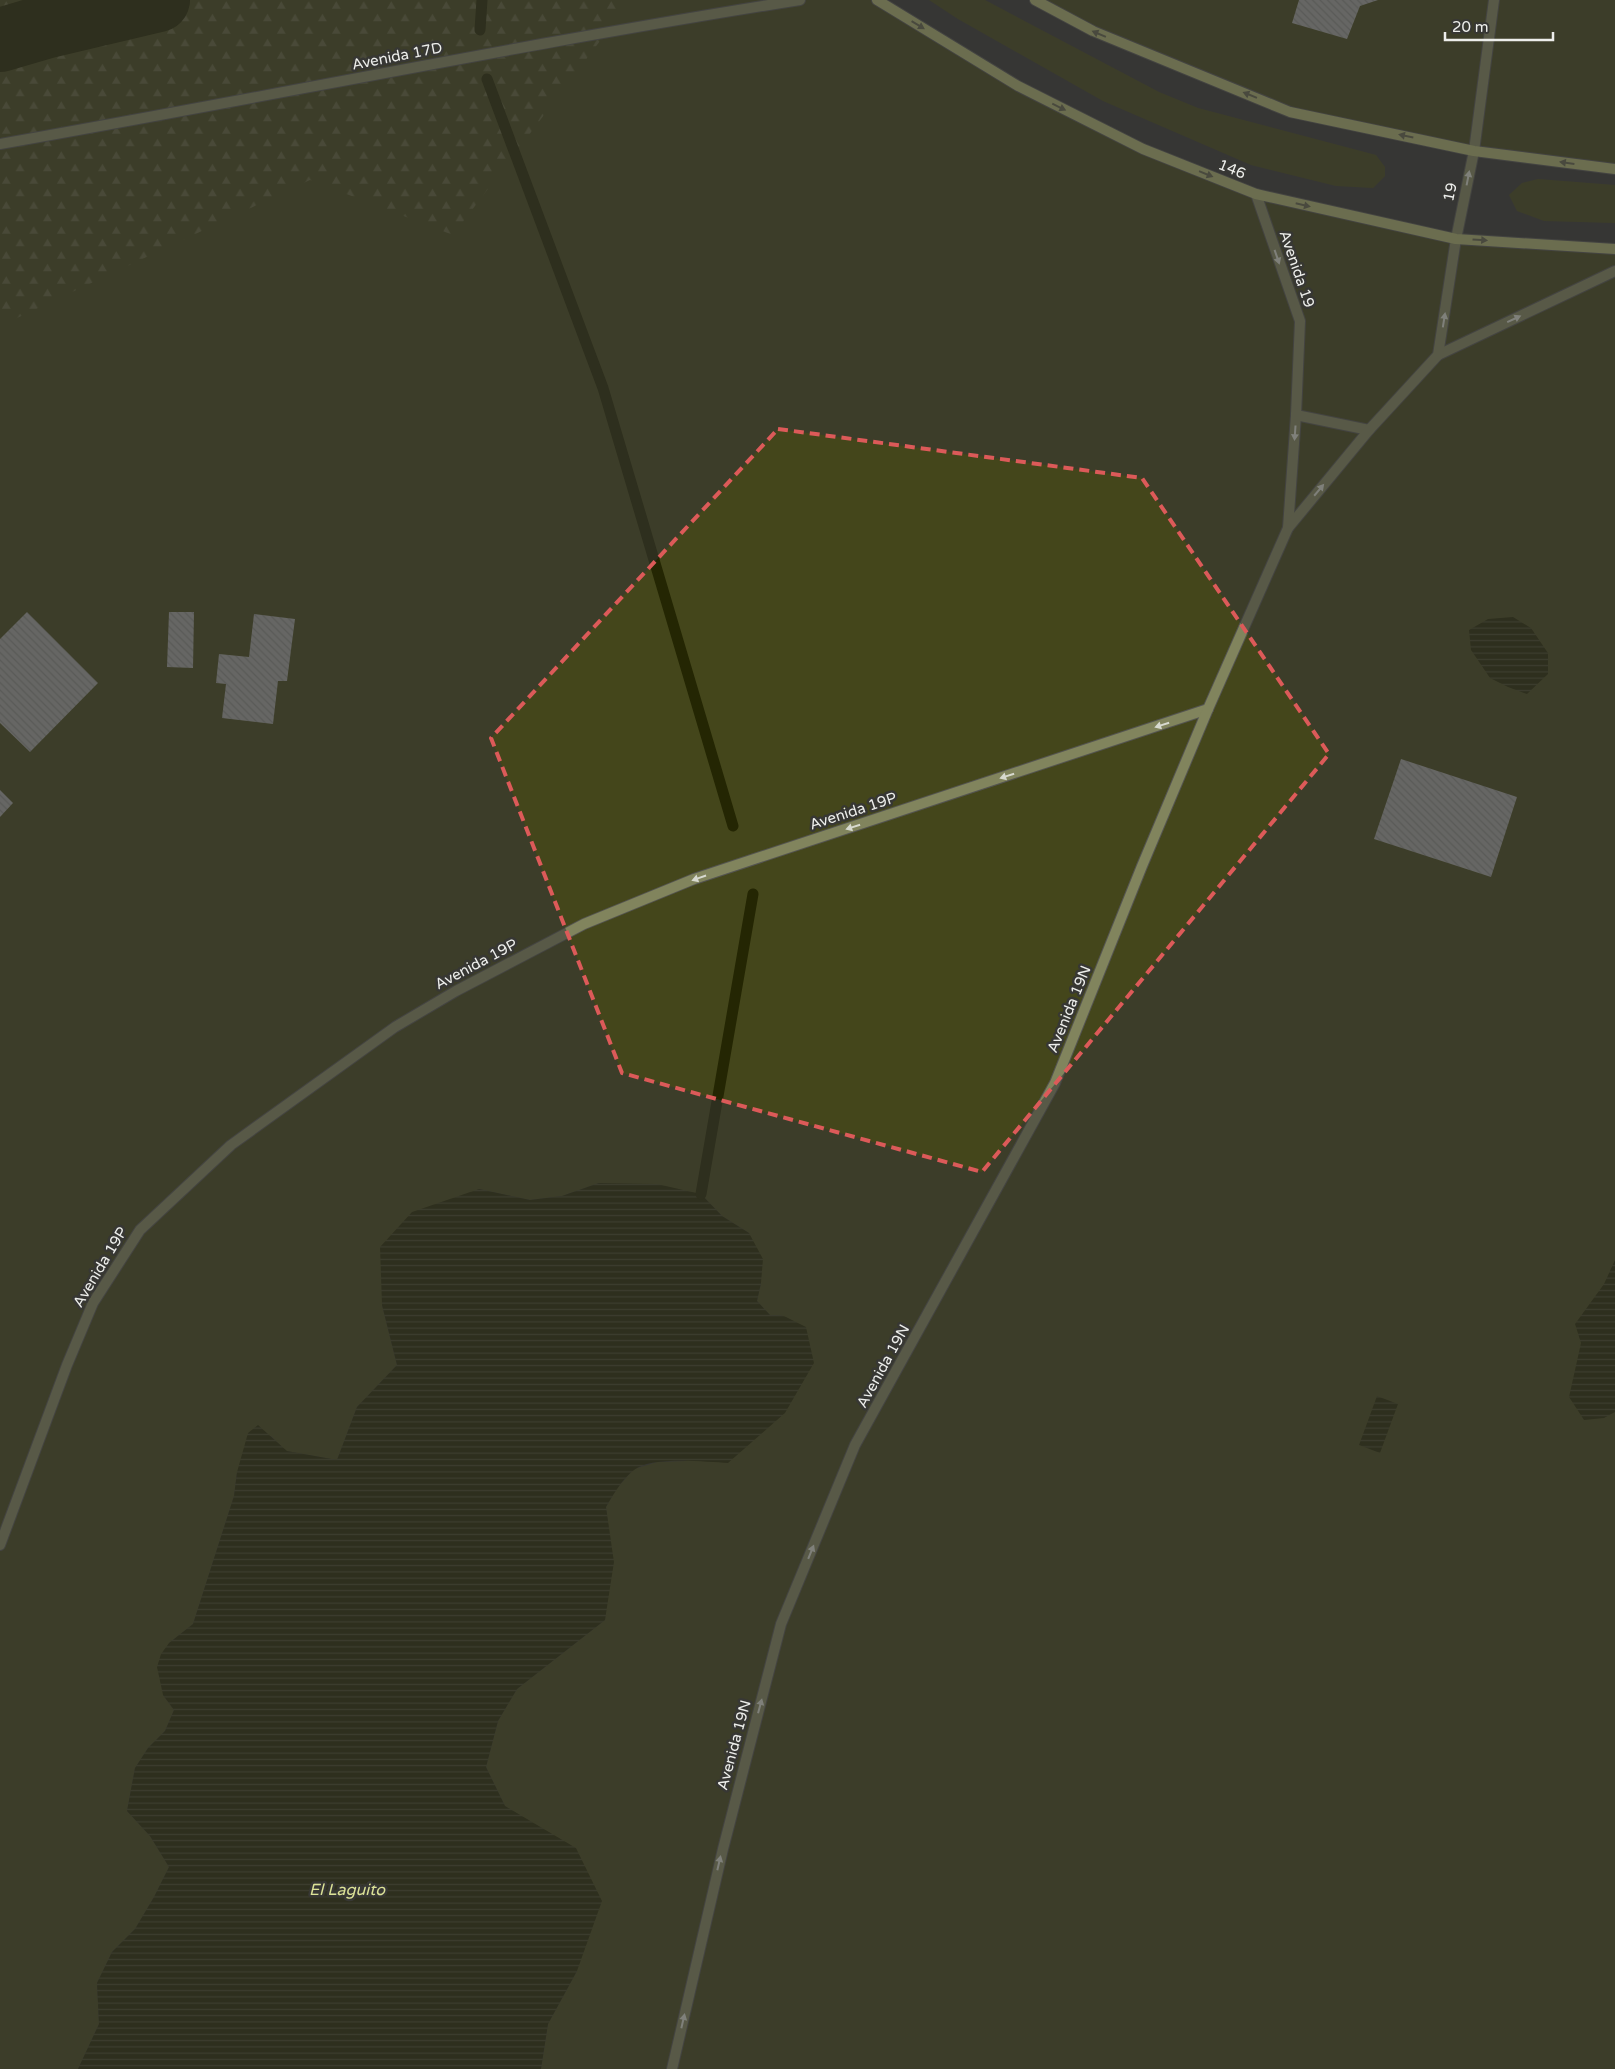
<svg xmlns="http://www.w3.org/2000/svg" width="1615" height="2069" viewBox="0 0 1615 2069" font-family="'Varela Round',sans-serif">
  <style>
    .green { fill: #44461b }
    .forest { fill: url(#forest-firs) }
    .water { fill: url(#water-rules) }
    .lines { fill: none; stroke-linecap: round; stroke-linejoin: round }
    .stream { stroke: #242603; stroke-width: 11 }
    .river { stroke: #242603; stroke-width: 64 }
    .building { fill: url(#building-back-hatch) }
    .minor-casing { stroke: #545451; stroke-width: 12 }
    .secondary-casing { stroke: #545451; stroke-width: 12 }
    .minor { stroke: #81845d; stroke-width: 10 }
    .secondary { stroke: #abb070; stroke-width: 10 }
    .oneway { fill: #606149 }
    .oneway2 { fill: #d7d9cf }
    .marked { fill: none; stroke: #dc5a59; stroke-width: 4; stroke-dasharray: 10 6; stroke-linejoin: round }
    .labels { text-anchor: middle; dominant-baseline: central; stroke-width: 5; stroke-linejoin: round; paint-order: stroke }
    .street-label { font-size: 15px; fill: #edeeeb; stroke: #373734 }
    .water-label { font-size: 16px; font-style: italic; fill: #dce297; stroke: #373734 }
  </style>
  <defs>
    <pattern id="forest-firs" width="22" height="20" patternUnits="userSpaceOnUse" patternTransform="scale(1.25)"><rect width="22" height="20" fill="#44461b"/><path d="M5 1l3.5 6h-7zM16 11l3.5 6h-7z" fill="#5f613c"/></pattern>
    <pattern id="water-rules" width="6" height="5" patternUnits="userSpaceOnUse" patternTransform="scale(1.25)"><rect width="6" height="5" fill="#242603"/><path d="M0 2.5h6" fill="none" stroke="#444628"/></pattern>
    <pattern id="building-back-hatch" width="6" height="6" patternUnits="userSpaceOnUse" patternTransform="scale(1.25)"><rect width="6" height="6" fill="#a0a19d"/><path d="M-1 5l2 2M0 0l6 6M5-1l2 2" fill="none" stroke="#858683"/></pattern>
  </defs>
  <rect width="100%" height="100%" fill="#373734"/>
  <g class="green">
    <path d="M246,0h631l141,86 125,63 113,45 200,45 159,10v1820h-1074l7,-45 29,-53 -41,-145 -31,-20 -19,-39 12,-46 19,-32 88,-69 4,-87 -3,-26 11,-19 17,-19 23,-7 29,-1 98,-145 -14,-1 -13,-14 4,-18 -12,-50 -27,-17 -21,-22 -102,-11 -37,13 -32,4 -51,-11 -97,116 15,60 -40,42 -20,53 -51,-9 -15,-15 -34,36 -3,24 -41,128 -24,19 -6,52 11,15 -9,21 -17,17 -13,20 -8,43 23,25 19,31 -15,30 -19,32 -23,23 -15,31 2,41 -21,45h-78v-2008z"/>
    <path d="M929,0h56l174,92 39,16 178,47 9,12v9l-12,12 -37,-2 -85,-21 -148,-64 -145,-82z"/>
    <path d="M1035,0h580v169l-142,-18 -183,-39 -197,-81z"/>
    <path d="M1538,179l77,6v38l-71,-2 -27,-10 -8,-16 13,-12z"/>
  </g>
  <path class="forest" d="M0,0h631l-178,235 -143,-55 -310,146z"/>
  <g class="water">
    <path d="M1513,617l18,11 17,25v21l-21,20 -19,-7 -18,-9 -19,-28 -2,-20 19,-11z"/>
    <path d="M599,1183l58,1 44,10 21,22 27,17 14,26 -2,24 -4,18 13,14 14,1 22,11 8,36 -29,50 -57,50c-23,-1 -76,-7 -94,7 -12,9 -21,25 -28,37l8,55 -9,58 -88,69 -19,32 -12,46 19,39 71,42 26,53 -25,70 -29,53 -7,45h-463l21,-45 -2,-41 15,-31 23,-23 19,-32 15,-30 -19,-31 -23,-25 8,-43 13,-20 17,-17 9,-21 -11,-15 -6,-28 4,-13 8,-11 24,-19 41,-128 3,-24 11,-39 10,-8 29,26 50,9 20,-53 40,-42 -15,-60 -2,-58 32,-35 67,-23 51,11 32,-4z"/>
    <path d="M1615,1260v152l-11,6 -20,2 -15,-23 12,-54 -6,-19 29,-40z"/>
    <path d="M1377,1396l21,8 -18,49 -21,-8z"/>
  </g>
  <g class="lines">
    <g class="stream">
      <path d="M480,30l2,-30"/>
      <path d="M487,79l116,309 130,438"/>
      <path d="M701,1194l52,-300"/>
    </g>
    <path class="river" d="M0,40l48,-14 110,-26"/>
  </g>
  <g class="building">
    <path d="M1299,0h79l-18,6 -13,33 -55,-16z"/>
    <path d="M27,612l71,71 -68,69 -30,-29v-84z"/>
    <path d="M169,612h25l-1,56 -26,-1z"/>
    <path d="M254,614l41,5 -8,62h-9l-5,43 -51,-6 4,-34 -10,-1 3,-29 30,3z"/>
    <path d="M1401,759l116,38 -26,80 -117,-38z"/>
    <path d="M0,790l13,13 -13,14z"/>
  </g>
  <g class="lines">
    <g class="minor-casing">
      <g id="minor">
        <path d="M0,144c267,-47 533,-102 800,-144"/>
        <path d="M1256,194l44,127 -4,94 -8,113"/>
        <path d="M1438,355l177,-84"/>
        <path d="M1296,415l73,15"/>
        <path d="M0,1545l67,-180 26,-62 47,-73 91,-85 164,-118 61,-36 128,-67 110,-45 514,-170"/>
        <path d="M672,2069l51,-220 58,-225 74,-179 200,-362 87,-217 66,-157 80,-181 81,-98 69,-75 18,-116 18,-88 20,-151"/>
      </g>
    </g>
    <g class="secondary-casing">
      <g id="secondary">
        <path d="M877,0l141,86 125,63 113,45 200,45 159,10"/>
        <path d="M1035,0l58,31 197,81 184,39 141,18"/>
      </g>
    </g>
    <use href="#minor" class="minor"/>
    <use href="#secondary" class="secondary"/>
  </g>
  <defs><path id="oneway-solid" d="M-6-.8H1V-3.2L6.5 0L1 3.2V.8H-6Z" transform="scale(1.25)"/></defs>
  <g class="oneway">
    <use href="#oneway-solid" transform="translate(918 25) rotate(31)"/>
    <use href="#oneway-solid" transform="translate(1099 34) rotate(-157)"/>
    <use href="#oneway-solid" transform="translate(1250 95) rotate(-158)"/>
    <use href="#oneway-solid" transform="translate(1059 107) rotate(26)"/>
    <use href="#oneway-solid" transform="translate(1406 136) rotate(-168)"/>
    <use href="#oneway-solid" transform="translate(1567 163) rotate(-172)"/>
    <use href="#oneway-solid" transform="translate(1206 174) rotate(22)"/>
    <use href="#oneway-solid" transform="translate(1303 205) rotate(13)"/>
    <use href="#oneway-solid" transform="translate(1480 240) rotate(4)"/>
  </g>
  <g class="oneway2">
    <use href="#oneway-solid" transform="translate(1468 178) rotate(-79)"/>
    <use href="#oneway-solid" transform="translate(1277 257) rotate(71)"/>
    <use href="#oneway-solid" transform="translate(1514 319) rotate(-25)"/>
    <use href="#oneway-solid" transform="translate(1444 320) rotate(-81)"/>
    <use href="#oneway-solid" transform="translate(1295 433) rotate(94)"/>
    <use href="#oneway-solid" transform="translate(1319 490) rotate(-50)"/>
    <use href="#oneway-solid" transform="translate(1162 725) rotate(162)"/>
    <use href="#oneway-solid" transform="translate(1007 776) rotate(162)"/>
    <use href="#oneway-solid" transform="translate(853 827) rotate(162)"/>
    <use href="#oneway-solid" transform="translate(699 878) rotate(161)"/>
    <use href="#oneway-solid" transform="translate(811 1552) rotate(-68)"/>
    <use href="#oneway-solid" transform="translate(760 1706) rotate(-75)"/>
    <use href="#oneway-solid" transform="translate(719 1863) rotate(-77)"/>
    <use href="#oneway-solid" transform="translate(683 2021) rotate(-77)"/>
  </g>
  <path d="M0 0H1615V2069H0ZM778,429l364,49 187,276 -347,418 -360,-99 -131,-335z" fill="#373734" fill-opacity=".55" fill-rule="evenodd"/>
  <path class="marked" d="M778,429l364,49 187,276 -347,418 -360,-99 -131,-335z"/>
  <g class="labels">
    <g class="street-label">
      <text transform="translate(397 56) rotate(-11)">Avenida 17D</text>
      <text transform="translate(1232 169) rotate(22)">146</text>
      <text transform="translate(1450 192) rotate(-79)">19</text>
      <text transform="translate(1297 269) rotate(71)">Avenida 19</text>
      <text transform="translate(853 811) rotate(-18)">Avenida 19P</text>
      <text transform="translate(476 964) rotate(-28)">Avenida 19P</text>
      <text transform="translate(1069 1009) rotate(-68)">Avenida 19N</text>
      <text transform="translate(100 1267) rotate(-59)">Avenida 19P</text>
      <text transform="translate(883 1366) rotate(-61)">Avenida 19N</text>
      <text transform="translate(734 1745) rotate(-75)">Avenida 19N</text>
    </g>
    <g class="water-label">
      <text x="347" y="1890">El Laguito</text>
    </g>
  </g>
  <path d="M1445 32v8h108v-8" fill="none" stroke="#edeeeb" stroke-width="2.5"/>
  <text x="1452" y="32" font-size="15" fill="#edeeeb" stroke="#373734" stroke-width="4" paint-order="stroke">20 m</text>
</svg>
